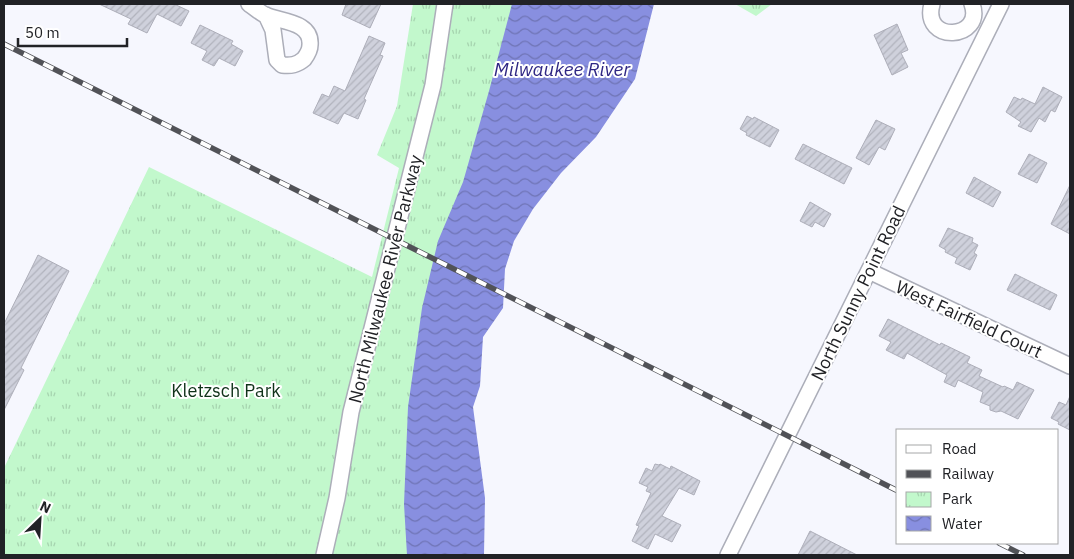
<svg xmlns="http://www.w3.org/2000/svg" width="1074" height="559" viewBox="0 0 1074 559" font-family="'IBM Plex Sans',sans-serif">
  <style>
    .park { fill: url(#park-tufts) }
    .water { fill: url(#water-waves) }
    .building { fill: url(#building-hatch); stroke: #adaeb9 }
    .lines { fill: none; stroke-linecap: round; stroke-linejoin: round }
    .minor-casing { stroke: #acaeb9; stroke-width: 18 }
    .minor { stroke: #fff; stroke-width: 15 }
    .rail-casing { stroke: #515257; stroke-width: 5.5 }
    .rail { stroke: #fff; stroke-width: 4; stroke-dasharray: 11; stroke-linecap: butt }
    .labels { text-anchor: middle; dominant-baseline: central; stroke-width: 4; stroke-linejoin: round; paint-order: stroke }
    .street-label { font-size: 18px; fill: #212226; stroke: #fff }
    .park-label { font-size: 18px; fill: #0f3219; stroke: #fff }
    .water-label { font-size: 19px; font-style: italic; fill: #2f2784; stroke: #fff }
  </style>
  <defs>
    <pattern id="park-tufts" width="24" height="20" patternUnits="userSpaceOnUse" patternTransform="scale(1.25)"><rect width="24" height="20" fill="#c2f8cc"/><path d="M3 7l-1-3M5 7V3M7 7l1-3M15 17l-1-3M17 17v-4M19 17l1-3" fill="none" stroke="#a6d4af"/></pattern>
    <pattern id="water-waves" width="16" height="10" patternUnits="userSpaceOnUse" patternTransform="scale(1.25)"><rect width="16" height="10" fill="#888fe0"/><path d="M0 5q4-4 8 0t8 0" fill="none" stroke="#6f74b5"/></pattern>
    <pattern id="building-hatch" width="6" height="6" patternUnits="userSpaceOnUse" patternTransform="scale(1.25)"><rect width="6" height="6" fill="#cfd1dc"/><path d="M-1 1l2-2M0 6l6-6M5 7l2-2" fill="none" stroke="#b1b3bd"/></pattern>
  </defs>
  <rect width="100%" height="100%" fill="#f6f7fe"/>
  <g class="park">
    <path d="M413,4h181l-97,211 -47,340h-446v-87l145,-301 223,110 27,-109 -22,-13 20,-49z"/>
    <path d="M713,4h59l-16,12 -21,-12z"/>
  </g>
  <path class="water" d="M512,4h142l-19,75 -39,58 -35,36 -28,36 -19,32 -9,28 -2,39 -20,29 -3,49 -7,21 12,91 -1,57h-77l-3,-51 4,-97 14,-99 16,-67 25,-59 26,-91z"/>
  <g class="building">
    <path d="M99,4h75l15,7 -8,15 -24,-12 -10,19 -19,-9 3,-5z"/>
    <path d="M346,4h35l-11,24 -28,-13z"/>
    <path d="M897,24l11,26 -7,3 7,14 -16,8 -18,-40z"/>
    <path d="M200,25l33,16 -2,3 12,7 -8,15 -16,-8 -5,8 -12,-6 5,-9 -16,-8z"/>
    <path d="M369,36l16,7 -5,12 3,1 -19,43 2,1 -8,19 -14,-6 -6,11 -25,-11 9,-19 7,3 5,-11 11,5z"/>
    <path d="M1043,87l19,10 -7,15 -4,-2 -6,12 -6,-4 -8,14 -13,-6 3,-4 -15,-10 8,-15 7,3 1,-2 13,6z"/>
    <path d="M747,116l6,3 1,-2 25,13 -9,17 -24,-12 1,-2 -7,-4z"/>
    <path d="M876,120l19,9 -10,21 -6,-3 -10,18 -13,-7z"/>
    <path d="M803,144l49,24 -8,16 -49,-25z"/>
    <path d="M1029,154l18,9 -10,20 -19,-9z"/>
    <path d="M974,177l27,15 -8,15 -27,-14z"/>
    <path d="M1070,185v49l-19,-10z"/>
    <path d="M810,202l21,12 -7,13 -9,-5 -3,5 -12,-6z"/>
    <path d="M948,228l25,10 -1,4 6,3 -4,8 3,2 -7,15 -15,-7 2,-5 -12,-6 1,-2 -7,-4z"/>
    <path d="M38,255l31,16 -48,97 3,2 -20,40v-86z"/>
    <path d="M1015,274l42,21 -7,15 -43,-20z"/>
    <path d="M888,319l52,26 1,-2 29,14 -3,6 15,7 -3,6 24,11 1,-1 9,4 4,-8 17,8 -16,29 -17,-8 -5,1 -6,-2v-4l-10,-4 3,-10 -25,-12 -3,7 -11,-5 3,-7 -40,-22 -3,6 -18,-9 5,-8 -12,-6z"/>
    <path d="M1070,396v34l-12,-6 1,-2 -8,-4 8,-16 7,3z"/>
    <path d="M655,464l4,1 1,-1 10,5 1,-3 29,15 -6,14 -15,-7 -17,28 19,9 -9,17 -17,-8 -7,15 -16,-8 7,-15 -3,-1 15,-32 -5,-2 2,-4 -9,-4 7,-15 6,3z"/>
    <path d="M810,531l47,24h-59z"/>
  </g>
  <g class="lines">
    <g class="minor-casing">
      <g id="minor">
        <path d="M249,4c5,3 10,8 16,11 15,7 47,6 45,30 0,5 -3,10 -6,14 -7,6 -13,7 -22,6l-5,-5 -4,-30 -7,-15"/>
        <path d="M932,4c-11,40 53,36 40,0"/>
        <path d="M869,271l201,95"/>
        <path d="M324,555l13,-57 14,-86 82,-327 12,-81"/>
        <path d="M728,555l273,-551"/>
      </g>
    </g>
    <use href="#minor" class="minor"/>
    <g class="rail-casing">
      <g id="rail">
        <path d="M4,44l894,447"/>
        <path d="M999,543l24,12"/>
      </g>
    </g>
    <use href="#rail" class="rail"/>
  </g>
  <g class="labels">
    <g class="street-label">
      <text transform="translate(385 279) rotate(-76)">North Milwaukee River Parkway</text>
      <text transform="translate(858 293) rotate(-64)">North Sunny Point Road</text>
      <text transform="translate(969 319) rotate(25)">West Fairfield Court</text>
    </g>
    <g class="park-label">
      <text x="226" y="390">Kletzsch Park</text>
    </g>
    <g class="water-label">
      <text x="562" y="69">Milwaukee River</text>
    </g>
  </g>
  <rect width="1074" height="559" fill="none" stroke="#212226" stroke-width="10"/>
  <rect x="896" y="429" width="162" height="115" fill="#ffffff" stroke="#a6a7a8"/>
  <rect x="906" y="445" width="25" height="8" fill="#ffffff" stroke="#a6a7a8"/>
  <text x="942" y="454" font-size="15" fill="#212226">Road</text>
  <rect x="906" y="470" width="25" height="8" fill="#515257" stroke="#a6a7a8"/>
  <text x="942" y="479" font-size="15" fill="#212226">Railway</text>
  <rect x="906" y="492" width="25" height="15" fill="url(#park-tufts)" stroke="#a6a7a8"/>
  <text x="942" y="504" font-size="15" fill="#212226">Park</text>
  <rect x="906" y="516" width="25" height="15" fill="url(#water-waves)" stroke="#a6a7a8"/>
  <text x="942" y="529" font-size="15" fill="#212226">Water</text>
  <g transform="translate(40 519) rotate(25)" stroke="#ffffff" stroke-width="4" paint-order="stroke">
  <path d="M0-4L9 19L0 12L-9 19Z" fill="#212226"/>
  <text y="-8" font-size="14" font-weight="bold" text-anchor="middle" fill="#212226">N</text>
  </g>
  <path d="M18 38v8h109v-8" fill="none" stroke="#212226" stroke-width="2.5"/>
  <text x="25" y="38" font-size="15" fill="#212226" stroke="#ffffff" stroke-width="4" paint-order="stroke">50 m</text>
</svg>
